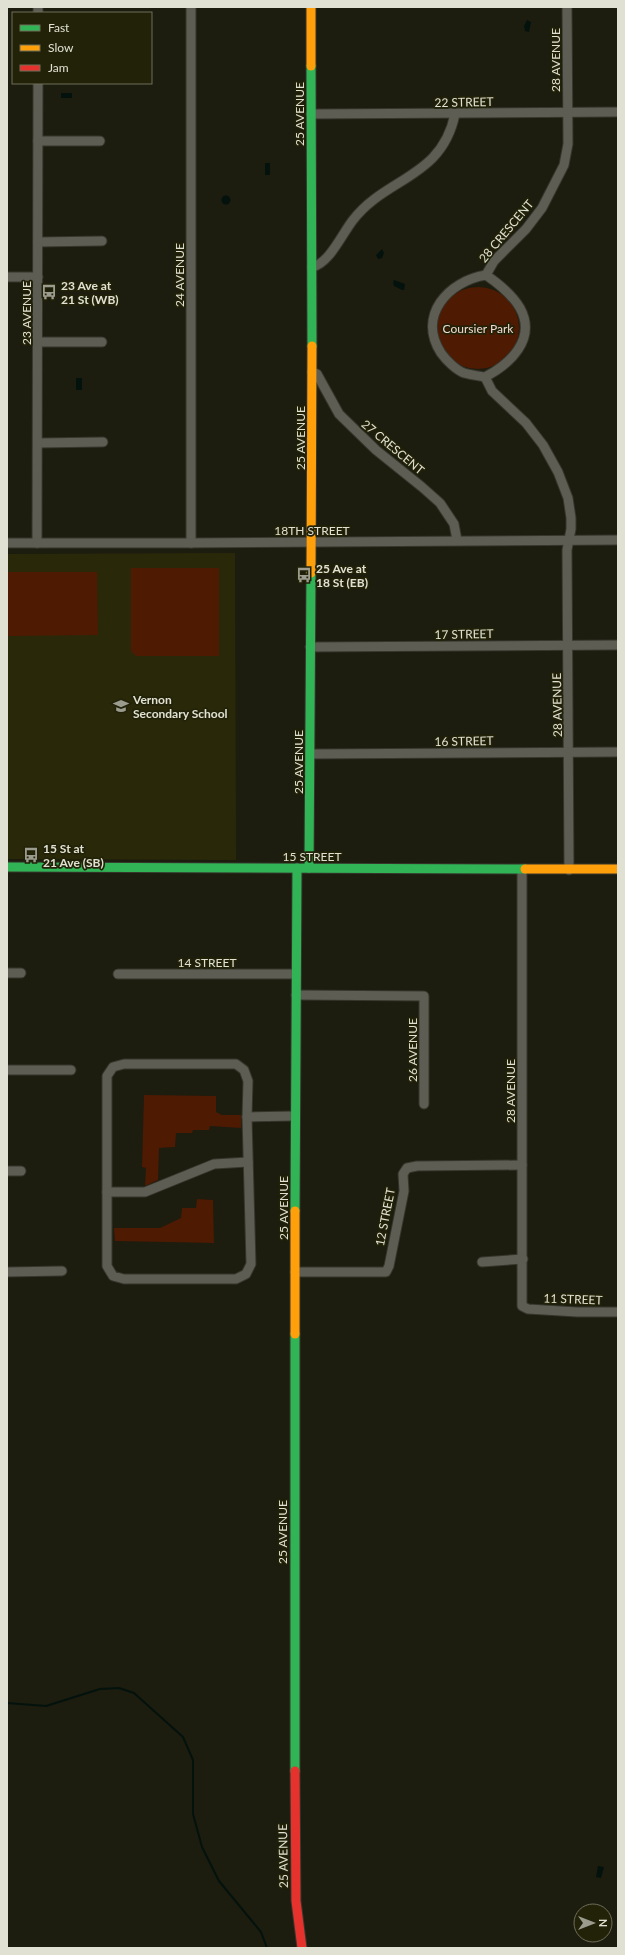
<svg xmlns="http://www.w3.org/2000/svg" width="625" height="1955" viewBox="0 0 625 1955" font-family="Lato,sans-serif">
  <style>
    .built { fill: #29290a }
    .green { fill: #4e1a02 }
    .water { fill: #04120d }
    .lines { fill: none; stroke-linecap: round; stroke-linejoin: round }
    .stream { stroke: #04120d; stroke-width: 2 }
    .street-casing { stroke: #36362d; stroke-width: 11 }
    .fast-casing { stroke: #36362d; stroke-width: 11 }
    .slow-casing { stroke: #36362d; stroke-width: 11 }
    .jam-casing { stroke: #36362d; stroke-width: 11 }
    .street { stroke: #5d5d53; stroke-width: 9 }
    .fast { stroke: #30b455; stroke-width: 9 }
    .slow { stroke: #ff9f0a; stroke-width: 9 }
    .jam { stroke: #e5322d; stroke-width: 9 }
    .labels { text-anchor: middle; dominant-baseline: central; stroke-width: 3.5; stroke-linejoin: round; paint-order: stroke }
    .street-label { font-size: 12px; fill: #e0e1d2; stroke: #222209 }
    .poi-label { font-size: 12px; font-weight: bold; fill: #e0e1d2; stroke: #222209; text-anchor: start }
    .park-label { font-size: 12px; fill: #f3d9d0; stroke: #222209 }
  </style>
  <rect width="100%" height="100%" fill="#1c1c0f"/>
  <path class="built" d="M235,553l1,307 -229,-1v-305z"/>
  <g class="green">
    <circle cx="478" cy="328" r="41"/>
    <path d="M131,568h88v88h-83l-5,-5z"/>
    <path d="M7,572h90l1,63 -91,1z"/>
    <path d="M144,1095l72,1v16l6,3h19v13l-31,-2 -1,4h-16l-1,3h-16l-1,14 -16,1 -1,32 -13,6 1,-18 -4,-1z"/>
    <path d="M197,1199l16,1 1,43 -99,-2 -1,-13h46l21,-10 1,-10h14z"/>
  </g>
  <g class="water">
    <path d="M527,20l4,2 -2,10 -4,-1 -1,-5z"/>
    <rect x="61" y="93" width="11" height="5"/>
    <rect x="265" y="163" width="5" height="12"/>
    <circle cx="226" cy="200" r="4.5"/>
    <path d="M382,249l2,4 -2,5 -4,1 -2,-4z"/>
    <path d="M394,280l11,4 -1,6h-2l-8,-4 -1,-3z"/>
    <rect x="76" y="378" width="6" height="12"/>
    <path d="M598,1866l6,1 -3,11 -5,-1z"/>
  </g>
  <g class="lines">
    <path class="stream" d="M7,1703l39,3 54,-17 19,-1 15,5 49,44 10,23v54l9,33 17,34 42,51 6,16"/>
    <g class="street-casing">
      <g id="street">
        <path d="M38,7v6"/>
        <path d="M191,7v536"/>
        <path d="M311,114l307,-2"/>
        <path d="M38,141h62"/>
        <path d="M38,242l64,-1"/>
        <path d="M312,267c17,-3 30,-33 41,-47 33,-43 89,-42 102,-106"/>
        <path d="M486,275c13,9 26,19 34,33 17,31 -10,56 -35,69 -6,-1 -14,-2 -21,-4 -8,-3 -18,-13 -23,-20 -24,-37 7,-72 45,-78z"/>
        <path d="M486,275l8,-14 32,-32 16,-21 22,-43 4,-21 -1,-137"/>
        <path d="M7,277h31"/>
        <path d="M38,342h64"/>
        <path d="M312,372l5,2 22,40 37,36 46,37 18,16 14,21 3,16"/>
        <path d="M485,377l7,14 34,32 17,22 15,27 10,26 3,20v11l-4,21 2,320"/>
        <path d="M38,443l65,-1"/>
        <path d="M7,543h177l434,-3"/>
        <path d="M37,543l1,-460"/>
        <path d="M310,647l308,-2"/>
        <path d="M310,754l308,-2"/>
        <path d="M522,869v437l6,3 49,3h41"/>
        <path d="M7,973h14"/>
        <path d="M118,974h178"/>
        <path d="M296,995l128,1v108"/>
        <path d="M124,1064h112l8,6 4,11 -1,36 4,147 -5,10 -10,5h-112l-11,-3 -6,-10v-190l6,-9z"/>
        <path d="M7,1070h64"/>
        <path d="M247,1117l48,-1"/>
        <path d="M7,1171h14"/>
        <path d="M107,1192h38l69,-28 34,-2"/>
        <path d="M482,1262l41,-3"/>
        <path d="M7,1272l55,-1"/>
        <path d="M295,1272h91l3,-6 15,-75 -1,-17 4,-6 10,-2 105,-1"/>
      </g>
    </g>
    <g class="fast-casing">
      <g id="fast">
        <path d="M311,66l1,280"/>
        <path d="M7,867l518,2"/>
        <path d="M309,868l2,-295"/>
        <path d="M295,1211l2,-343"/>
        <path d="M295,1334v437"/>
      </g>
    </g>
    <g class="slow-casing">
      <g id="slow">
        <path d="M311,7v59"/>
        <path d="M311,573l1,-227"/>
        <path d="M525,869h93"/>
        <path d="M295,1334v-123"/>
      </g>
    </g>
    <g class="jam-casing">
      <path id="jam" d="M295,1771l1,130 6,47"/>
    </g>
    <use href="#street" class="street"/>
    <use href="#fast" class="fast"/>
    <use href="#slow" class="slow"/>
    <use href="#jam" class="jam"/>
  </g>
  <defs>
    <g id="bus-bare" transform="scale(1.2)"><path d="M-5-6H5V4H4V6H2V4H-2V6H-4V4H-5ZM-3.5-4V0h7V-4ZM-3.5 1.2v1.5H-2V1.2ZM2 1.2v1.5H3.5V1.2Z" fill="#9b9c8e" stroke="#222209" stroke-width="2.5" paint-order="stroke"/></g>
    <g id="school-bare" transform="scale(1.2)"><path d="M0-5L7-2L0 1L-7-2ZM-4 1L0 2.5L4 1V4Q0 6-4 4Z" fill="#9b9c8e" stroke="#222209" stroke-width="2.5" paint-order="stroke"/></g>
  </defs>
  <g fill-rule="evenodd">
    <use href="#bus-bare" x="49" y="292"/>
    <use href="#bus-bare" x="304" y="575"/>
    <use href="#school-bare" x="121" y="706"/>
    <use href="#bus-bare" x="31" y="855"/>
  </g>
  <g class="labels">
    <g class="street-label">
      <text transform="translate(555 60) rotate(-90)">28 AVENUE</text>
      <text transform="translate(464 102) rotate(-1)">22 STREET</text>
      <text transform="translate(299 114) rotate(-90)">25 AVENUE</text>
      <text transform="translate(506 231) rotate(-50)">28 CRESCENT</text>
      <text transform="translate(179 275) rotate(-90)">24 AVENUE</text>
      <text transform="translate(26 313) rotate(-90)">23 AVENUE</text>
      <text transform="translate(300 438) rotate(-90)">25 AVENUE</text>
      <text transform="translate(393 447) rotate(40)">27 CRESCENT</text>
      <text x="312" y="530">18TH STREET</text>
      <text transform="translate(464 634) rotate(-1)">17 STREET</text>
      <text transform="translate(557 705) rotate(-91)">28 AVENUE</text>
      <text transform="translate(464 741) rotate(-1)">16 STREET</text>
      <text transform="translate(298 762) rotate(-90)">25 AVENUE</text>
      <text x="312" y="856">15 STREET</text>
      <text x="207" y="962">14 STREET</text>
      <text transform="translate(412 1050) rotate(-90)">26 AVENUE</text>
      <text transform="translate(510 1091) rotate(-90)">28 AVENUE</text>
      <text transform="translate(283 1208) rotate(-90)">25 AVENUE</text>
      <text transform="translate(385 1217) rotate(-79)">12 STREET</text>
      <text transform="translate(573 1299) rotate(2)">11 STREET</text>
      <text transform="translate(282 1532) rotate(-90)">25 AVENUE</text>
      <text transform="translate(283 1856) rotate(-91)">25 AVENUE</text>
    </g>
    <g class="poi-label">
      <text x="61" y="285">23 Ave at<tspan x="61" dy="14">21 St (WB)</tspan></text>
      <text x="316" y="568">25 Ave at<tspan x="316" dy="14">18 St (EB)</tspan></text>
      <text x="133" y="699">Vernon<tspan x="133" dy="14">Secondary School</tspan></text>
      <text x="43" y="848">15 St at<tspan x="43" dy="14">21 Ave (SB)</tspan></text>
    </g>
    <g class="park-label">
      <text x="478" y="328">Coursier Park</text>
    </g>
  </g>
  <rect width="625" height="1955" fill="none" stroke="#e0e1d2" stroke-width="16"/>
  <rect x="12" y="12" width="140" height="72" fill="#222209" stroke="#6e6e59"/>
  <rect x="20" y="25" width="20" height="6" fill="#30b455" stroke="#6e6e59"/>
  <text x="48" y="32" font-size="12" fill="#e0e1d2">Fast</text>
  <rect x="20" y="45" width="20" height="6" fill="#ff9f0a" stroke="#6e6e59"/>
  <text x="48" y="52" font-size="12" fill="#e0e1d2">Slow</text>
  <rect x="20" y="65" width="20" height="6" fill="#e5322d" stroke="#6e6e59"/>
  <text x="48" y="72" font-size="12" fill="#e0e1d2">Jam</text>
  <g transform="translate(593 1923) rotate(90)"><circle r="19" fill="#222209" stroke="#6e6e59"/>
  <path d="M0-3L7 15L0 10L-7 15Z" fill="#9b9c8e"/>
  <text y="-6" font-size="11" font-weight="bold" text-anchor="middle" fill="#e0e1d2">N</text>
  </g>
</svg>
